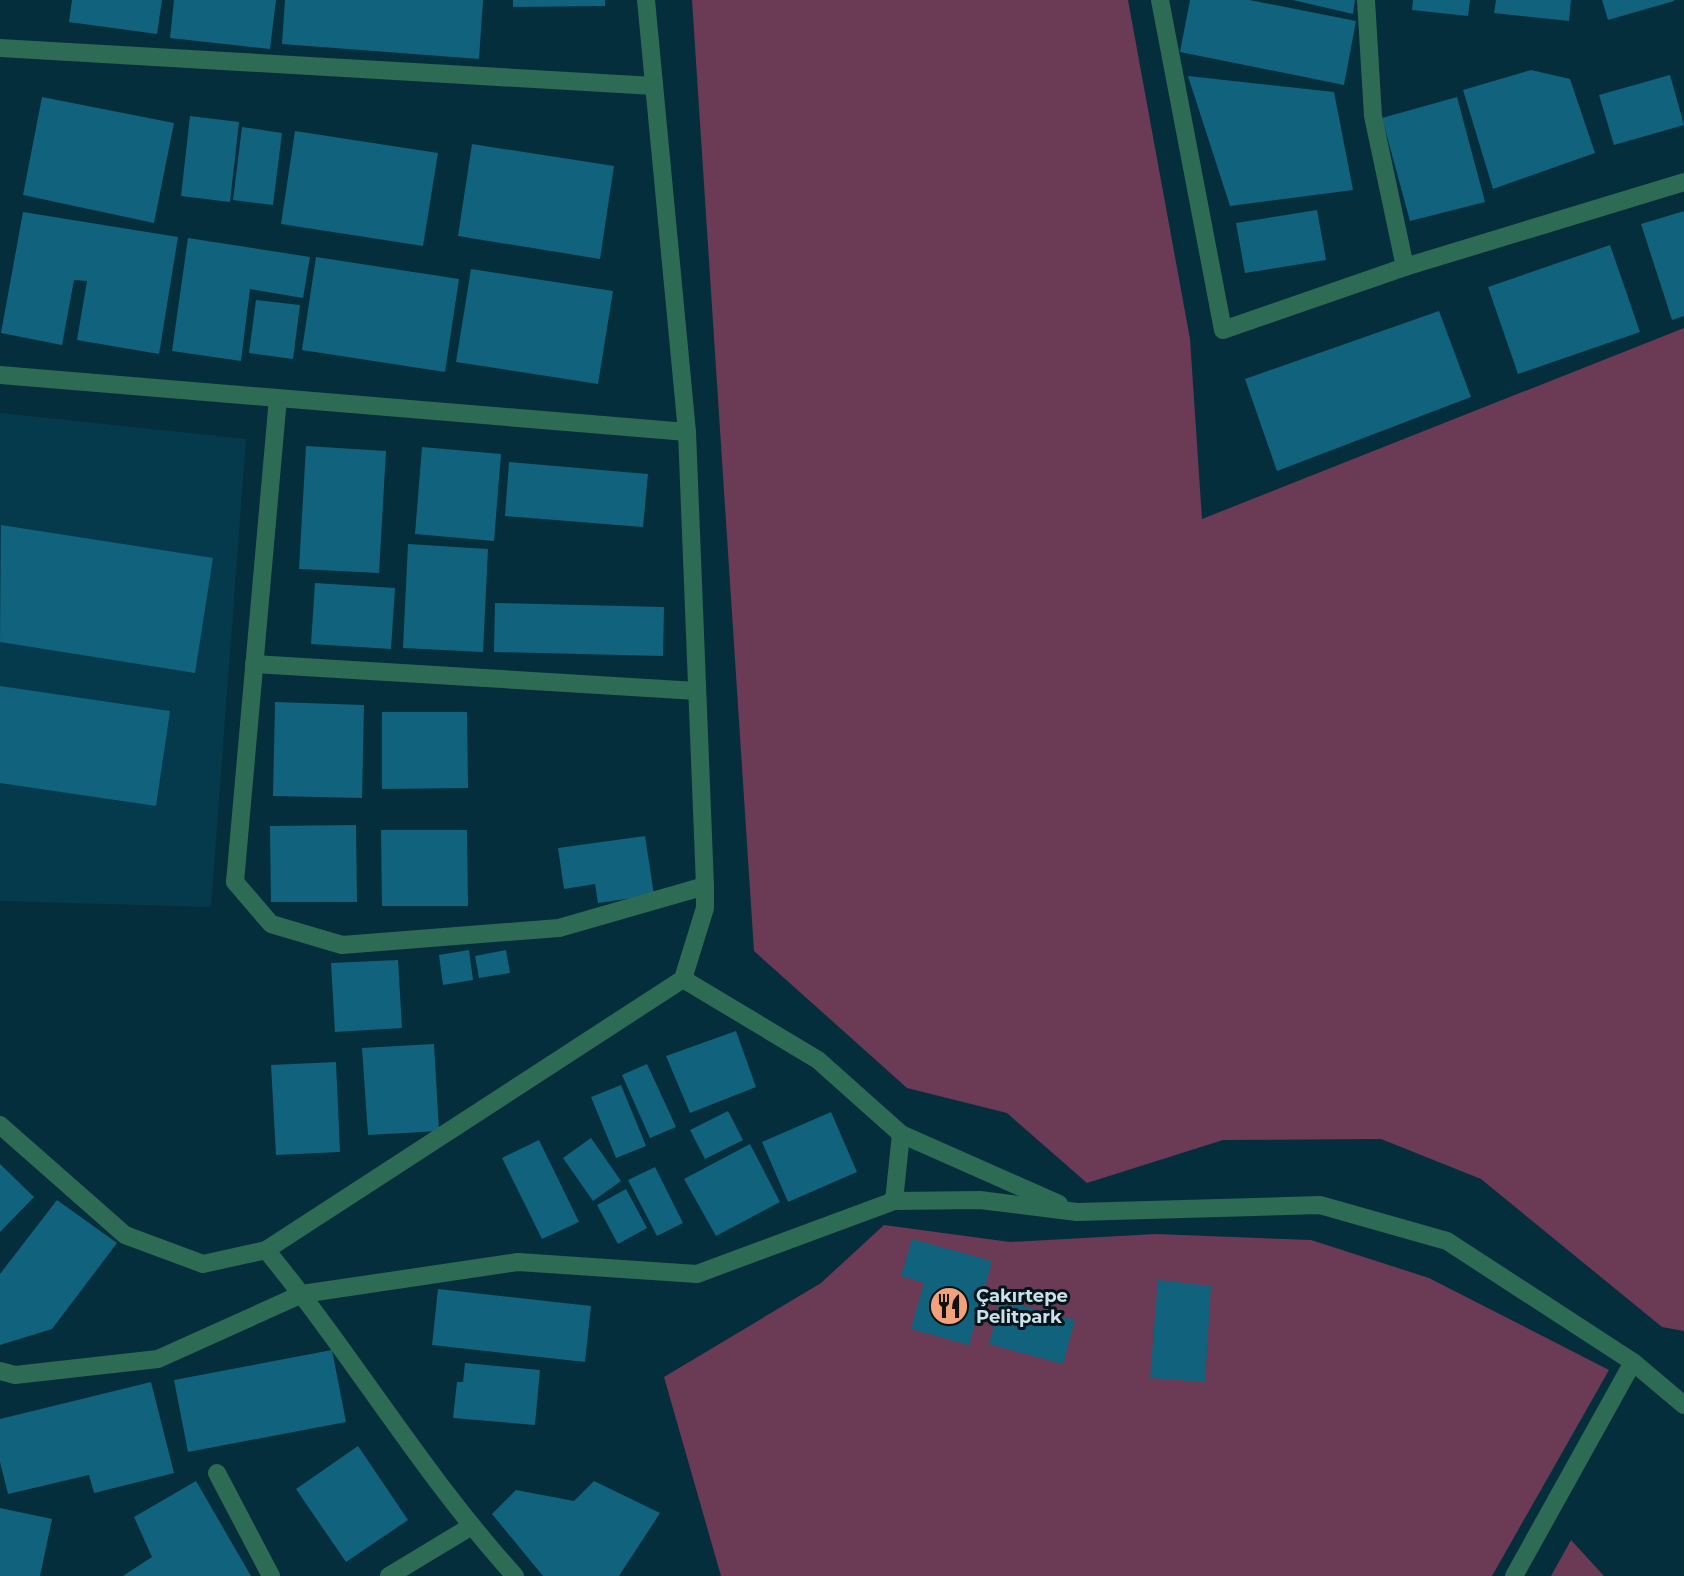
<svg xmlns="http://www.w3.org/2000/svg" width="1684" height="1576" viewBox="0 0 1684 1576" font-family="Montserrat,sans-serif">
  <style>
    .built { fill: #043a4c }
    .green { fill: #6b3a55 }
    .building { fill: #11627d }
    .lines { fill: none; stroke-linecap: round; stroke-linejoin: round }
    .service { stroke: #2d6b54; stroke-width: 18 }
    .minor { stroke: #2d6b54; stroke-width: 18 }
    .labels { text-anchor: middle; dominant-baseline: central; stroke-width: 6; stroke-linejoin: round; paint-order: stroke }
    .poi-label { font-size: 18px; font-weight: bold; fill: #cbe0e9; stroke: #05141b; text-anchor: start }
  </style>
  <rect width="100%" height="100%" fill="#042e3c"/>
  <path class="built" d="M0,413l246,26 -35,468 -211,-6z"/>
  <g class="green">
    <path d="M692,0h436l62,339 12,180 482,-191v1003l-22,-4 -181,-148 -100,-40 -158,1 -136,43 -80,-70 -100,-25 -153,-137z"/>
    <path d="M884,1225l126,17 146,-8 155,6 118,38 180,92 -117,206h-771l-57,-199 157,-94z"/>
    <path d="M1571,1540l33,36h-53z"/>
  </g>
  <g class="building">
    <path d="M72,0h90l-5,34 -88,-12z"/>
    <path d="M174,0h102l-6,49 -100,-11z"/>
    <path d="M285,0h198l-4,59 -197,-15z"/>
    <path d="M513,0h92v6l-92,1z"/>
    <path d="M1190,0h59l107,21 -12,64 -164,-33z"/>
    <path d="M1293,0h62l-2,14z"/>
    <path d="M1413,0h57l-2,16 -56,-6z"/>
    <path d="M1496,0h75l-2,21 -75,-8z"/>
    <path d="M1602,0h72v1l-66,19z"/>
    <path d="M1531,70l39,9 25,74 -102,36 -30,-99z"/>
    <path d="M1670,75l14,50 -70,20 -15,-50z"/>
    <path d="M1188,76l146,16 19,98 -123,16z"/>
    <path d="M42,97l132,26 -20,100 -131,-28z"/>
    <path d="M1457,97l28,105 -75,19 -28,-103z"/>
    <path d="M190,116l49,6 -9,80 -49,-6z"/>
    <path d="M242,127l40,6 -9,72 -40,-5z"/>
    <path d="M295,131l143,22 -15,93 -142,-22z"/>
    <path d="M472,144l142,22 -14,93 -142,-23z"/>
    <path d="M1317,210l9,50 -81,13 -9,-50z"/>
    <path d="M1684,211v105l-12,4 -31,-96z"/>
    <path d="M23,212l155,25 -19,117 -82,-14 10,-59 -13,-1 -12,65 -61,-12z"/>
    <path d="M188,238l122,19 -7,41 -53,-9 -9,72 -69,-10z"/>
    <path d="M1610,245l30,87 -122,42 -30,-87z"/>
    <path d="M316,257l143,22 -14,93 -143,-22z"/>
    <path d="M471,269l142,22 -15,93 -142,-22z"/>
    <path d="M256,300l44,5 -7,54 -44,-6z"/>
    <path d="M1439,311l32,86 -194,74 -32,-92z"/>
    <path d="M306,446l80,5 -7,122 -80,-4z"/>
    <path d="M422,447l79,7 -7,87 -79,-7z"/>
    <path d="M509,462l139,12 -5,53 -138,-11z"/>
    <path d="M1,525l212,33 -18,115 -195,-31z"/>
    <path d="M408,544l80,5 -5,103 -80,-4z"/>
    <path d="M315,583l80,5 -4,61 -80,-5z"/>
    <path d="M495,603l169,4 -1,49 -169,-4z"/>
    <path d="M0,686l170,25 -14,95 -156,-23z"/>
    <path d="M275,702l89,3 -2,93 -89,-2z"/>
    <path d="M382,712h85l1,76 -86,1z"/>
    <path d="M356,825l1,77h-86l-1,-76z"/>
    <path d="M381,830h86l1,76h-86z"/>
    <path d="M645,836l9,59 -56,8 -3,-19 -31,5 -6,-41z"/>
    <path d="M469,950l4,30 -30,5 -4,-30z"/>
    <path d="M506,950l4,23 -31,5 -4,-22z"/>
    <path d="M398,960l4,68 -67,4 -4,-69z"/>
    <path d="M736,1031l20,56 -66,26 -24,-57z"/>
    <path d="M434,1044l5,87 -71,4 -6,-87z"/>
    <path d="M336,1062l4,90 -64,3 -5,-90z"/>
    <path d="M647,1064l29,63 -26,11 -28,-63z"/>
    <path d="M621,1085l25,61 -30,12 -25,-61z"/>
    <path d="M728,1111l15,29 -38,19 -15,-29z"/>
    <path d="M831,1112l26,60 -69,30 -26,-60z"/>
    <path d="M591,1138l30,43 -28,20 -30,-43z"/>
    <path d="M539,1140l40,82 -37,17 -40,-81z"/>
    <path d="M750,1144l30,58 -64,34 -32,-57z"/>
    <path d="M0,1164l34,33 -34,35z"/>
    <path d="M655,1167l28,56 -26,13 -29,-56z"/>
    <path d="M626,1189l21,39 -29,16 -21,-39z"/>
    <path d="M57,1200l60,43 -65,86 -52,16v-71z"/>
    <path d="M912,1239l80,22 -23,84 -58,-16 13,-46 -23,-7z"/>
    <path d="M1158,1280l53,6 -6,96 -55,-4z"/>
    <path d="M438,1289l153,17 -6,56 -153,-17z"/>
    <path d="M1001,1300l74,20 -12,44 -74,-20z"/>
    <path d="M332,1350l14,72 -158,30 -14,-72z"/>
    <path d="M465,1363l75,7 -5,55 -82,-7 4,-36h6z"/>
    <path d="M151,1382l23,91 -80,20 -5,-18 -81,19 -8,-32v-43z"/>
    <path d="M358,1446l50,74 -62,42 -50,-73z"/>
    <path d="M196,1481l55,95h-128l29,-19 -18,-40z"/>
    <path d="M594,1481l66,32 -41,63h-76l-51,-62 24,-24 58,11z"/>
    <path d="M0,1508l52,11 -12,57h-40z"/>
  </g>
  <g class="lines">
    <path class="service" d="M235,882l43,-484"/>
    <g class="minor">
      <path d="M1160,0l63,330 182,-63 279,-85"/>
      <path d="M1366,0l7,116 32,151"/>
      <path d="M0,48l654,38"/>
      <path d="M0,375l687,57"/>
      <path d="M254,664l443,27"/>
      <path d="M235,882l36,42 71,21 217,-17 146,-42"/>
      <path d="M683,979l135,81 83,74 158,70"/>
      <path d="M0,1125l125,110 78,29 63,-14 417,-271 22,-71v-22l-18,-454 -41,-432"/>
      <path d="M894,1201l7,-67"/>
      <path d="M266,1250c87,105 157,225 249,326"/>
      <path d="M0,1371l15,4 143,-16 144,-65 216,-32 179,12 197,-73 86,-1 97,12 243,-7 127,36 186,121 51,43"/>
      <path d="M217,1473l54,103"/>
      <path d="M389,1576l81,-49"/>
      <path d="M1514,1576l119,-214"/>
    </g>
  </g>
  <defs>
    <g id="restaurant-disc" transform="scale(2.0125)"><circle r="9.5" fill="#f1a27b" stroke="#05141b"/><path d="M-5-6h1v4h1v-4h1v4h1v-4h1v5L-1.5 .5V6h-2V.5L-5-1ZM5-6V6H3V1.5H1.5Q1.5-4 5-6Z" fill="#111"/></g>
  </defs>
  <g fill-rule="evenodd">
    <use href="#restaurant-disc" x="949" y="1306"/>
  </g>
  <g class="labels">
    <g class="poi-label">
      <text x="976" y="1296">Çakırtepe<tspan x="976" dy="21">Pelitpark</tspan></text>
    </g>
  </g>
</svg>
